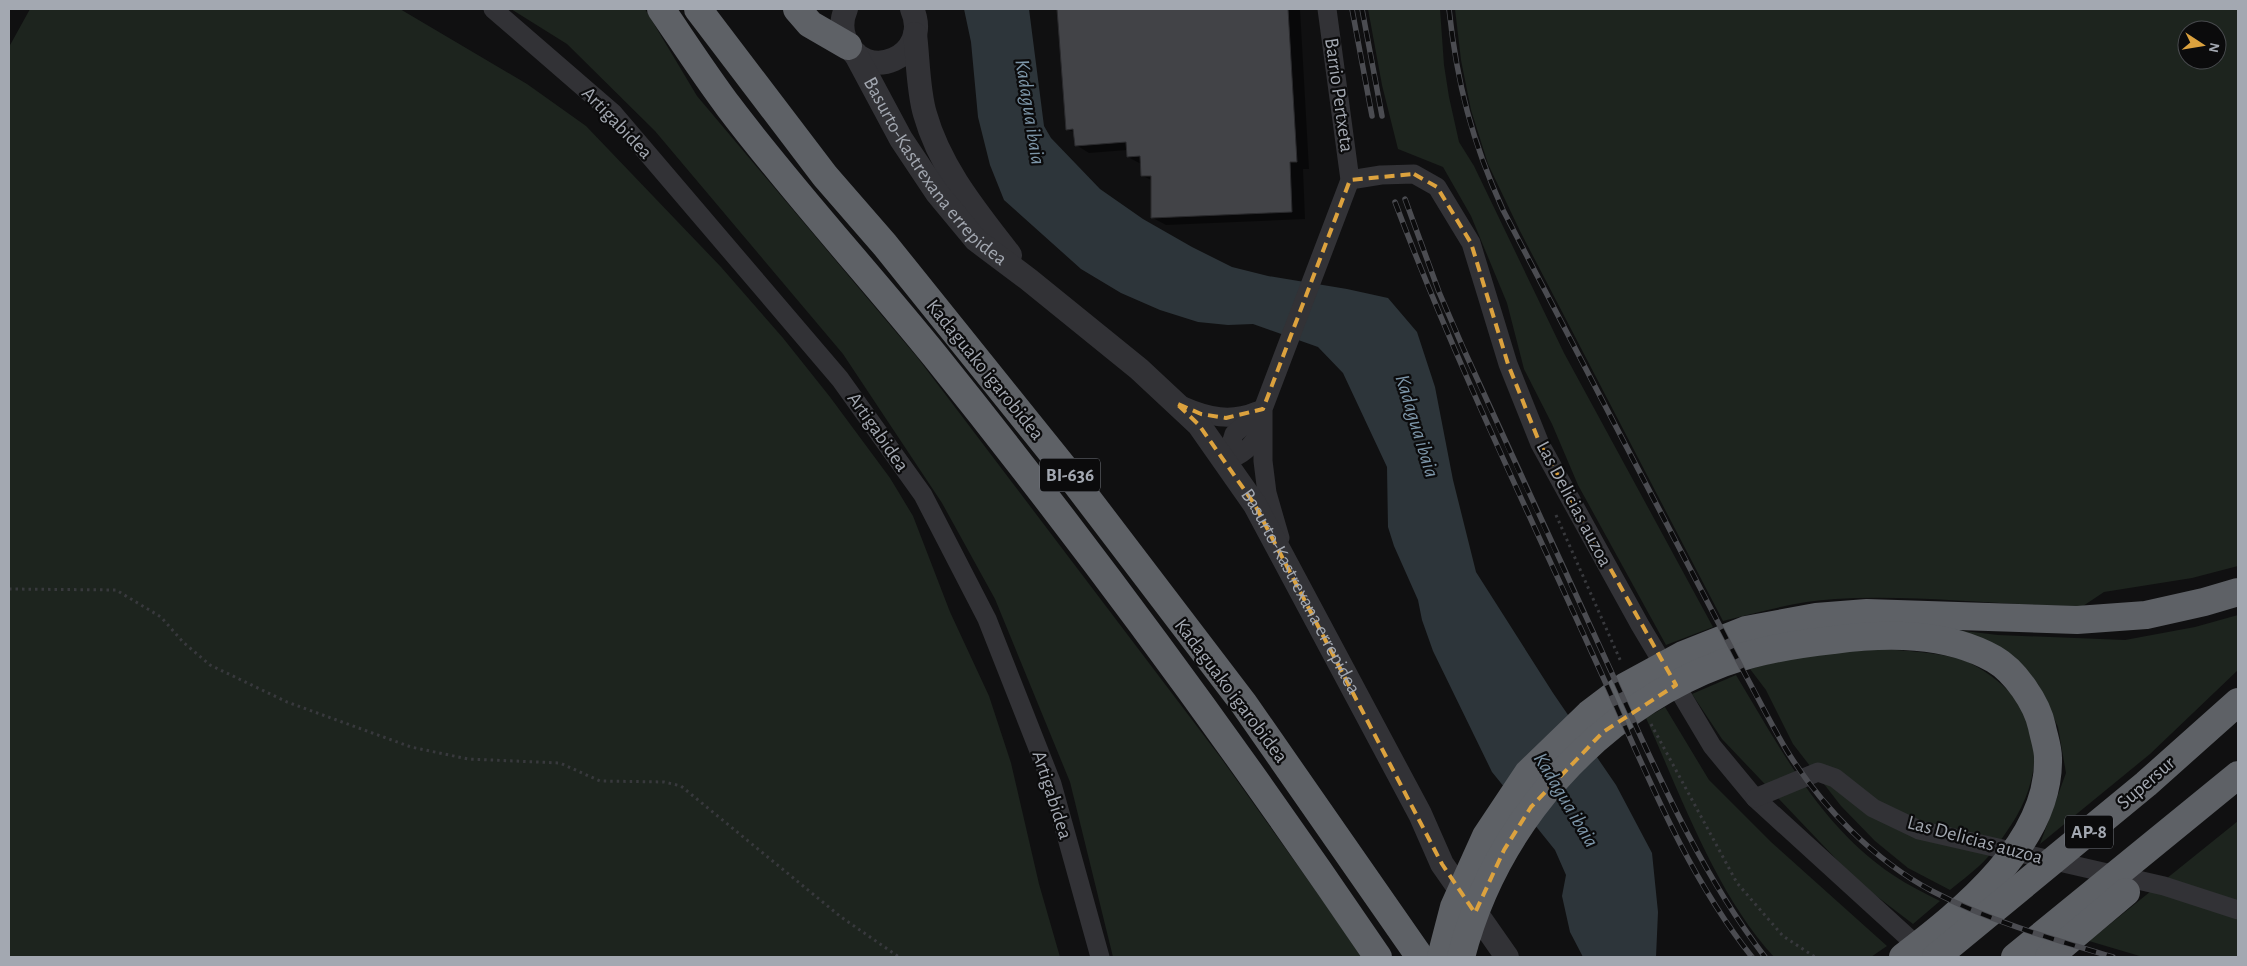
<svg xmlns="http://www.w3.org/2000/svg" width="2247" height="966" viewBox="0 0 2247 966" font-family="'Alegreya Sans',sans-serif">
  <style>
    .green { fill: #1d241e; fill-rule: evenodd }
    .water { fill: #2d353a }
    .shadow { fill: #0007 }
    .building { fill: #424347; stroke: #2a2a2d }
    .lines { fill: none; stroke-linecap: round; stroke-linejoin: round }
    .path { stroke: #38393d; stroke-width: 3; stroke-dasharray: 2.5 4; stroke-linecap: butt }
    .minor { stroke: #323236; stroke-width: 19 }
    .tertiary { stroke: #323236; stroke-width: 24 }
    .motorway { stroke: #5e6166; stroke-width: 28 }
    .rail-casing { stroke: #4b4c51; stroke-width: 5.5 }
    .rail { stroke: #0b0b0c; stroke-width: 4; stroke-dasharray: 11; stroke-linecap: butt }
    .marked { fill: none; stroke: #dca23e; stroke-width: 4; stroke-dasharray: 10 6; stroke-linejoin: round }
    .labels { text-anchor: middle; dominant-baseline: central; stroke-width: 4.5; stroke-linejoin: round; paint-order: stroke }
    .shield { fill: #0b0b0c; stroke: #757980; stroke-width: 1 }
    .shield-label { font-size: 19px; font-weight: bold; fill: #a3a8b1 }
    .street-label { font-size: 20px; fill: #a3a8b1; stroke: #0b0b0c }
    .water-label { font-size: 21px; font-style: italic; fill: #7d96a9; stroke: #0b0b0c }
  </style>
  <rect width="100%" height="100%" fill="#101011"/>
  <g class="green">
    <path d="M30,9h370l127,75 59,42 135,141 62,71 47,59 60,81 23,38 37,96 39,84 22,67 28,121 21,73h-1051v-910z"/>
    <path d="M511,9h134l52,87 220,261 304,401 142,199h-250l-43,-175 -75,-183 -53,-96 -99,-149 -188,-223 -88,-87z"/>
    <path d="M1368,9h72l4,56 5,32 10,45 15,24 90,187 149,274 -47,18 -88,-160 -26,-61 -28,-55 -17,-66 -36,-87 -28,-49 -45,-18 -16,-64z"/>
    <path d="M1455,9h783v557l-46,12 -88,14 -21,14c-82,0 -165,-12 -248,-7 -37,2 -75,13 -112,22l-203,-390 -32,-67 -17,-54 -10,-50zM2187,30h30v30h-30z"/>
    <path d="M2238,615v55l-88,84 -110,90 26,-71 -8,-46 -20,-43 -19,-20 -98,-38 77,9 127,5 70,-13z"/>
    <path d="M1884,649c23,2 66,4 86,14 74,38 82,107 35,171 -6,8 -11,17 -18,24 -11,12 -25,22 -37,32l-42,-22 -33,-27 -34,-35 -48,-62 -27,-54 -16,-21 53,-14z"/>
    <path d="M1736,675c44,73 85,152 157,200 15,10 31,18 47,26l-27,23 -55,-42 -136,-143 -30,-45z"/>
    <path d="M1665,707l44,73 62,62 116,104 -16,11h-97c-58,-63 -93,-161 -128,-239z"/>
    <path d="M2238,821v136h-95l-54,-16z"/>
  </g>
  <path class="water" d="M964,9h65l15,117 7,12 49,51 43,30 49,28 40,20 36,9 79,13 41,9 29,34 18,55 18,93 23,92 77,121 63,92 36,68 6,59 -2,45h-73l-13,-25 -8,-36 4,-21 -11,-25 -63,-78 -59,-121 -11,-31 -4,-20 -24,-54 -6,-19 -1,-60 -44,-94 -25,-26 -65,-23 -25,1 -30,-3 -38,-12 -39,-17 -40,-24 -77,-69 -14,-35 -12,-48 -7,-75z"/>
  <path class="shadow" d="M1058,9h242l9,160h-6l2,50 -139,6 -13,-7v-37l-10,-5 -2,-12 -13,-7 -1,-7 -38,3 -13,-8 -1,-12 -8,-4z"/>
  <path class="building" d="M1057,9h231l9,153h-7l2,50 -141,6v-42h-10l-1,-20 -13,1 -1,-15 -51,4 -2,-17 -7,1z"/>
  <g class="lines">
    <g class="path">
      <path d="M1556,515l65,147"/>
      <path d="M9,589l107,1 45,27 22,25 27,23 77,37 124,45 57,12 92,4 40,18 64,1 17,4 160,131 58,40"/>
      <path d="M1651,724l86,159 46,53 32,21"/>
    </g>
    <g class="minor">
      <path d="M493,9l120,104 227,266 83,116 64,124 65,165 48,173"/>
      <path d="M1350,180l31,-5 33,-1 23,13 34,56 37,121 32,80 100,181 72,121 43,52 170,155"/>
      <path d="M1183,406c25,11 48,16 74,5"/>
      <path d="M1260,410l-26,24 -8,26c17,-4 25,-14 35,-28"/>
      <path d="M1280,538l-13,-45 -4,-32v-52l87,-229 -23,-171"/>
      <path d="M1755,798l63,-26 17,6 38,30 46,22 245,56 74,24"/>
    </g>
    <g class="tertiary">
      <path d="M846,9c-4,9 -5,20 -1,30 20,47 88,17 67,-30"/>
      <path d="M915,34c3,24 3,57 10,80 15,54 52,98 85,141"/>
      <path id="s1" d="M855,53l46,86 36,54 39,47 52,39 111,90 60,56 56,80 165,309 22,50 65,93"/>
    </g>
    <g class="motorway">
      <path d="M661,9c22,32 44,66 68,98 65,86 138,165 206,249 156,194 303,395 443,601"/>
      <path d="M698,9l127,167 60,69 180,224 179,235 176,253"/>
      <path d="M797,9l13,15 38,22"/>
      <path d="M1441,957l13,-50 32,-71 42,-63 61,-59 37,-28 57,-31 63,-25 70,-13 51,-4 210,7 69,-5 58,-13 34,-10"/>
      <path d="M1461,957c34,-132 134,-246 262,-294 35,-13 73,-19 110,-23 53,-7 113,-8 161,19 21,12 43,44 48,68 2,10 6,21 6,31 2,84 -85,153 -145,199"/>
      <path d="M1936,957l210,-173 92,-82"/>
      <path d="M2015,957l223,-182"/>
      <path d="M2049,957l77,-65"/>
    </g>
    <g class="rail-casing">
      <g id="rail">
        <path d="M1352,9l20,107"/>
        <path d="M1362,9l20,107"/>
        <path d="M1449,9c8,75 23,132 54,201l242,464c14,26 27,52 42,77 35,56 87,109 145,140 57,30 120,48 181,66"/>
        <path d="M1405,199l34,93 25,58c48,107 97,213 146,319 45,99 88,201 155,288"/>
        <path d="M1395,202c58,154 129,301 197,451 48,103 89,215 160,304"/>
      </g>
    </g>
    <use href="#rail" class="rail"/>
  </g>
  <path class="marked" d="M1414,174l23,13 34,56 37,121 32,80 136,241 -73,47 -72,75 -27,43 -29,63 -33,-49 -187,-359 -56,-80 -23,-22 25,11 25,4 37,-9 87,-229z"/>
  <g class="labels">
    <g class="shield">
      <rect x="1040" y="458.5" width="60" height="33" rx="4"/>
      <rect x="2065" y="815.5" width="48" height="33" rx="4"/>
    </g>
    <g class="shield-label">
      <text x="1070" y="475">BI-636</text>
      <text x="2089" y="832">AP-8</text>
    </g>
    <g class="street-label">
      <text transform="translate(1339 95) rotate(82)">Barrio Pertxeta</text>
      <text transform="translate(617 123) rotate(46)">Artigabidea</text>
      <text stroke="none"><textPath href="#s1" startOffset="144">Basurto-Kastrexana errepidea</textPath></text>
      <text transform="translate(985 370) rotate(51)">Kadaguako igarobidea</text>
      <text transform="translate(878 432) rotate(55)">Artigabidea</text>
      <text transform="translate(1574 504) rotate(62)">Las Delicias auzoa</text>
      <text stroke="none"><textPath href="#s1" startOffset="709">Basurto-Kastrexana errepidea</textPath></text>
      <text transform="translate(1231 691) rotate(53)">Kadaguako igarobidea</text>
      <text transform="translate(2146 783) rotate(-41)">Supersur</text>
      <text transform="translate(1052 795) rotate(72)">Artigabidea</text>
      <text transform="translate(1975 840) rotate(15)">Las Delicias auzoa</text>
    </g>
    <g class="water-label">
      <text transform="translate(1030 112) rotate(81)">Kadagua ibaia</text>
      <text transform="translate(1417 426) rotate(73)">Kadagua ibaia</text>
      <text transform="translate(1566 800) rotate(59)">Kadagua ibaia</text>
    </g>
  </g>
  <rect width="2247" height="966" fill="none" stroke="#a3a8b1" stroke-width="20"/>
  <g transform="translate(2202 45) rotate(102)"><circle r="24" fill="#0b0b0c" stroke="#484a4e"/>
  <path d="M0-4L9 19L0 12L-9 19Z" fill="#dca23e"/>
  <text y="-8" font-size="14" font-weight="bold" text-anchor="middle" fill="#a3a8b1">N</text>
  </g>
</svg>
